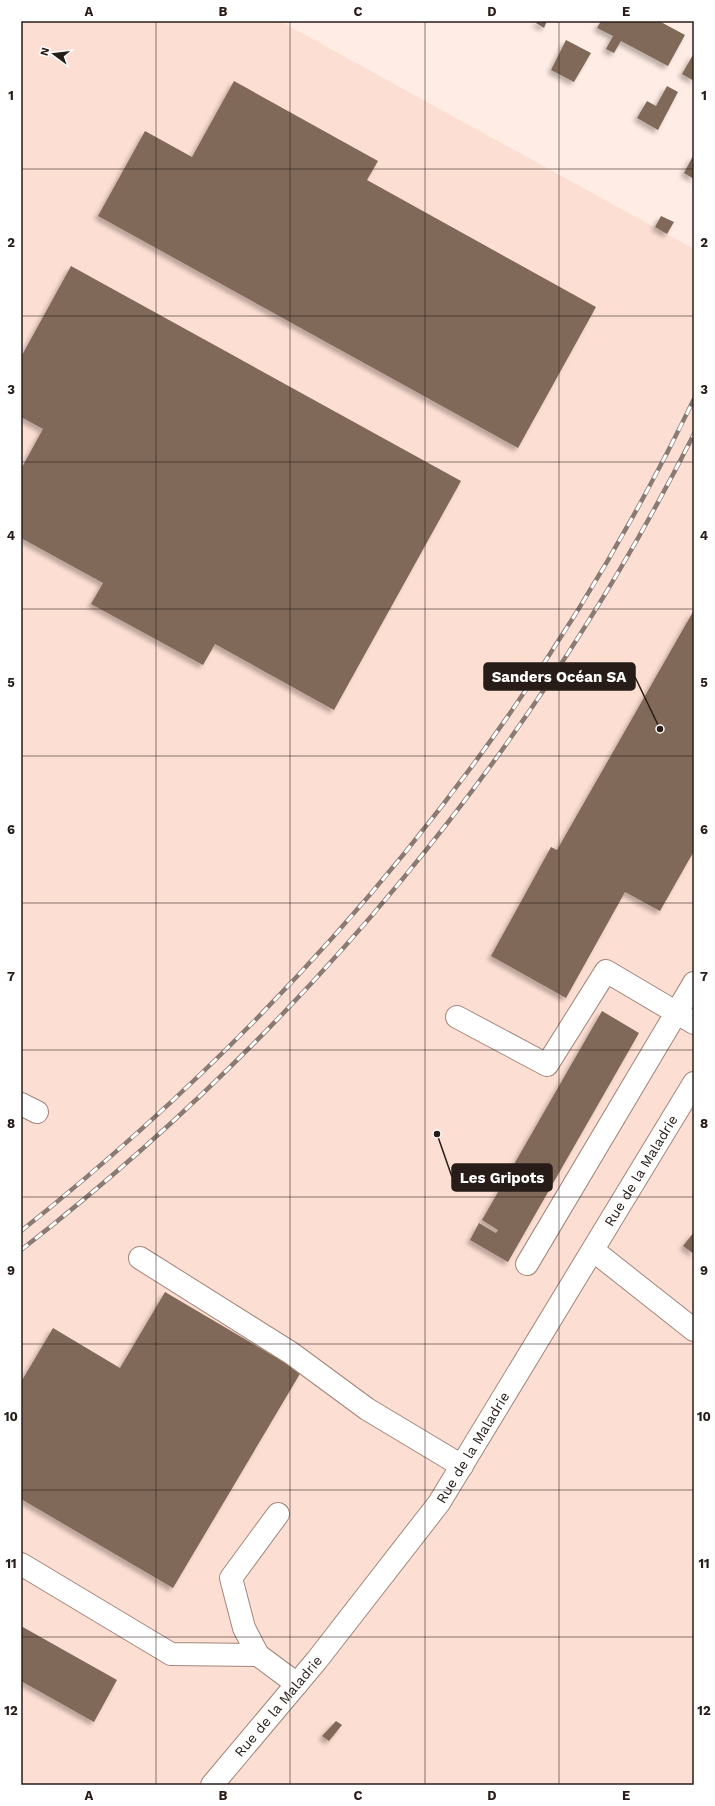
<svg xmlns="http://www.w3.org/2000/svg" width="715" height="1806" viewBox="0 0 715 1806" font-family="'Work Sans',sans-serif">
  <style>
    .built { fill: #fdded2 }
    .building { fill: #806958; filter: url(#shadow) }
    .lines { fill: none; stroke-linecap: round; stroke-linejoin: round }
    .minor-casing { stroke: #a2867b; stroke-width: 24 }
    .minor { stroke: #fff; stroke-width: 22 }
    .rail-casing { stroke: #897a74; stroke-width: 4.5 }
    .rail { stroke: #fff; stroke-width: 3; stroke-dasharray: 9; stroke-linecap: butt }
    .grid { fill: none; stroke: #271c17; stroke-width: 1; stroke-opacity: 0.55 }
    .labels { text-anchor: middle; dominant-baseline: central; stroke-width: 3; stroke-linejoin: round; paint-order: stroke }
    .street-label { font-size: 14px; fill: #271c17; stroke: #fff }
    .leader { fill: none; stroke: #271c17; stroke-width: 1.5 }
    .callout-dot { fill: #271c17; stroke: #fff; stroke-width: 1.5 }
    .callout { fill: #271c17; stroke: #271c17; stroke-width: 1.5 }
    .callout-label { font-size: 15px; text-anchor: middle; font-weight: bold; fill: #fff }
    .neatline { fill: none; stroke: #271c17; stroke-width: 1.5 }
    .grid-label { font-size: 13px; text-anchor: middle; font-weight: bold; fill: #271c17 }
  </style>
  <defs>
    <filter id="shadow"><feDropShadow dx="-3.5" dy="3.5" stdDeviation="2" flood-color="#0004"/></filter>
  </defs>
  <rect width="100%" height="100%" fill="#ffece4"/>
  <path class="built" d="M21,21h259l414,228v1536h-673z"/>
  <g class="building">
    <path d="M537,21h10l-3,7 -8,-5z"/>
    <path d="M601,21h58l26,14 -17,31 -47,-25 -7,12 -8,-4 7,-13 -16,-8z"/>
    <path d="M566,40l25,13 -17,29 -23,-12z"/>
    <path d="M694,53v28l-12,-7z"/>
    <path d="M234,81l144,80 -11,19 229,127 -78,141 -420,-232 47,-85 47,26z"/>
    <path d="M667,86l11,6 -20,38 -21,-12 10,-17 9,5z"/>
    <path d="M694,154v25l-10,-6z"/>
    <path d="M661,216l13,6 -7,12 -12,-7z"/>
    <path d="M71,266l390,215 -127,229 -119,-66 -12,21 -112,-61 12,-21 -82,-45v-69l22,-40 -22,-12v-60z"/>
    <path d="M694,610v241l-34,60 -35,-19 -59,106 -75,-42 60,-109 6,3z"/>
    <path d="M602,1011l37,22 -131,229 -38,-22 9,-17 17,10 2,-3 -16,-10z"/>
    <path d="M694,1232v22l-11,-8z"/>
    <path d="M165,1292l136,80 -128,216 -152,-89v-117l32,-54 67,40z"/>
    <path d="M21,1626l96,54 -23,42 -73,-41z"/>
    <path d="M336,1721l6,4 -13,16 -7,-5z"/>
  </g>
  <g class="lines">
    <g class="minor-casing">
      <g id="minor">
        <path d="M457,1017l90,48 59,-94 88,52"/>
        <path d="M21,1104l16,8"/>
        <path d="M594,1251l100,79"/>
        <path d="M140,1258l151,95 76,56 95,57"/>
        <path d="M527,1264l167,-281"/>
        <path d="M278,1514l-47,64 13,50 14,27 39,29"/>
        <path d="M21,1564l150,90 87,1"/>
        <path id="s1" d="M212,1785l105,-125 122,-157 255,-420"/>
      </g>
    </g>
    <use href="#minor" class="minor"/>
    <g class="rail-casing">
      <g id="rail">
        <path d="M21,1231c284,-226 515,-505 673,-832"/>
        <path d="M21,1250c281,-219 512,-498 673,-816"/>
      </g>
    </g>
    <use href="#rail" class="rail"/>
  </g>
  <path class="grid" d="M156,21v1764M290,21v1764M425,21v1764M559,21v1764M21,169h673M21,316h673M21,462h673M21,609h673M21,756h673M21,903h673M21,1050h673M21,1197h673M21,1344h673M21,1490h673M21,1637h673"/>
  <g class="labels">
    <g class="street-label">
      <text stroke="none"><textPath href="#s1" startOffset="751">Rue de la Maladrie</textPath></text>
      <text stroke="none"><textPath href="#s1" startOffset="427">Rue de la Maladrie</textPath></text>
      <text stroke="none"><textPath href="#s1" startOffset="103">Rue de la Maladrie</textPath></text>
    </g>
  </g>
  <path class="leader" d="M660 729L635 677M437 1134L452 1177"/>
  <g class="callout-dot">
    <circle cx="660" cy="729" r="4"/>
    <circle cx="437" cy="1134" r="4"/>
  </g>
  <g class="callout">
    <rect x="484" y="663" width="151" height="27" rx="4"/>
    <rect x="452" y="1164" width="100" height="27" rx="4"/>
  </g>
  <g class="callout-label">
    <text x="559" y="682">Sanders Océan SA</text>
    <text x="502" y="1183">Les Gripots</text>
  </g>
  <rect width="715" height="1806" fill="none" stroke="#ffffff" stroke-width="44"/>
  <g transform="translate(54 54) rotate(285)" stroke="#ffffff" stroke-width="3" paint-order="stroke">
  <path d="M0-3L7 15L0 10L-7 15Z" fill="#271c17"/>
  <text y="-6" font-size="11" font-weight="bold" text-anchor="middle" fill="#271c17">N</text>
  </g>
  <rect x="22" y="22" width="671" height="1762" class="neatline"/>
  <g class="grid-label">
    <text x="89" y="16">A</text>
    <text x="223" y="16">B</text>
    <text x="358" y="16">C</text>
    <text x="492" y="16">D</text>
    <text x="626" y="16">E</text>
    <text x="11" y="100">1</text>
    <text x="704" y="100">1</text>
    <text x="11" y="247">2</text>
    <text x="704" y="247">2</text>
    <text x="11" y="394">3</text>
    <text x="704" y="394">3</text>
    <text x="11" y="540">4</text>
    <text x="704" y="540">4</text>
    <text x="11" y="687">5</text>
    <text x="704" y="687">5</text>
    <text x="11" y="834">6</text>
    <text x="704" y="834">6</text>
    <text x="11" y="981">7</text>
    <text x="704" y="981">7</text>
    <text x="11" y="1128">8</text>
    <text x="704" y="1128">8</text>
    <text x="11" y="1275">9</text>
    <text x="704" y="1275">9</text>
    <text x="11" y="1421">10</text>
    <text x="704" y="1421">10</text>
    <text x="11" y="1568">11</text>
    <text x="704" y="1568">11</text>
    <text x="11" y="1715">12</text>
    <text x="704" y="1715">12</text>
    <text x="89" y="1800">A</text>
    <text x="223" y="1800">B</text>
    <text x="358" y="1800">C</text>
    <text x="492" y="1800">D</text>
    <text x="626" y="1800">E</text>
  </g>
</svg>
